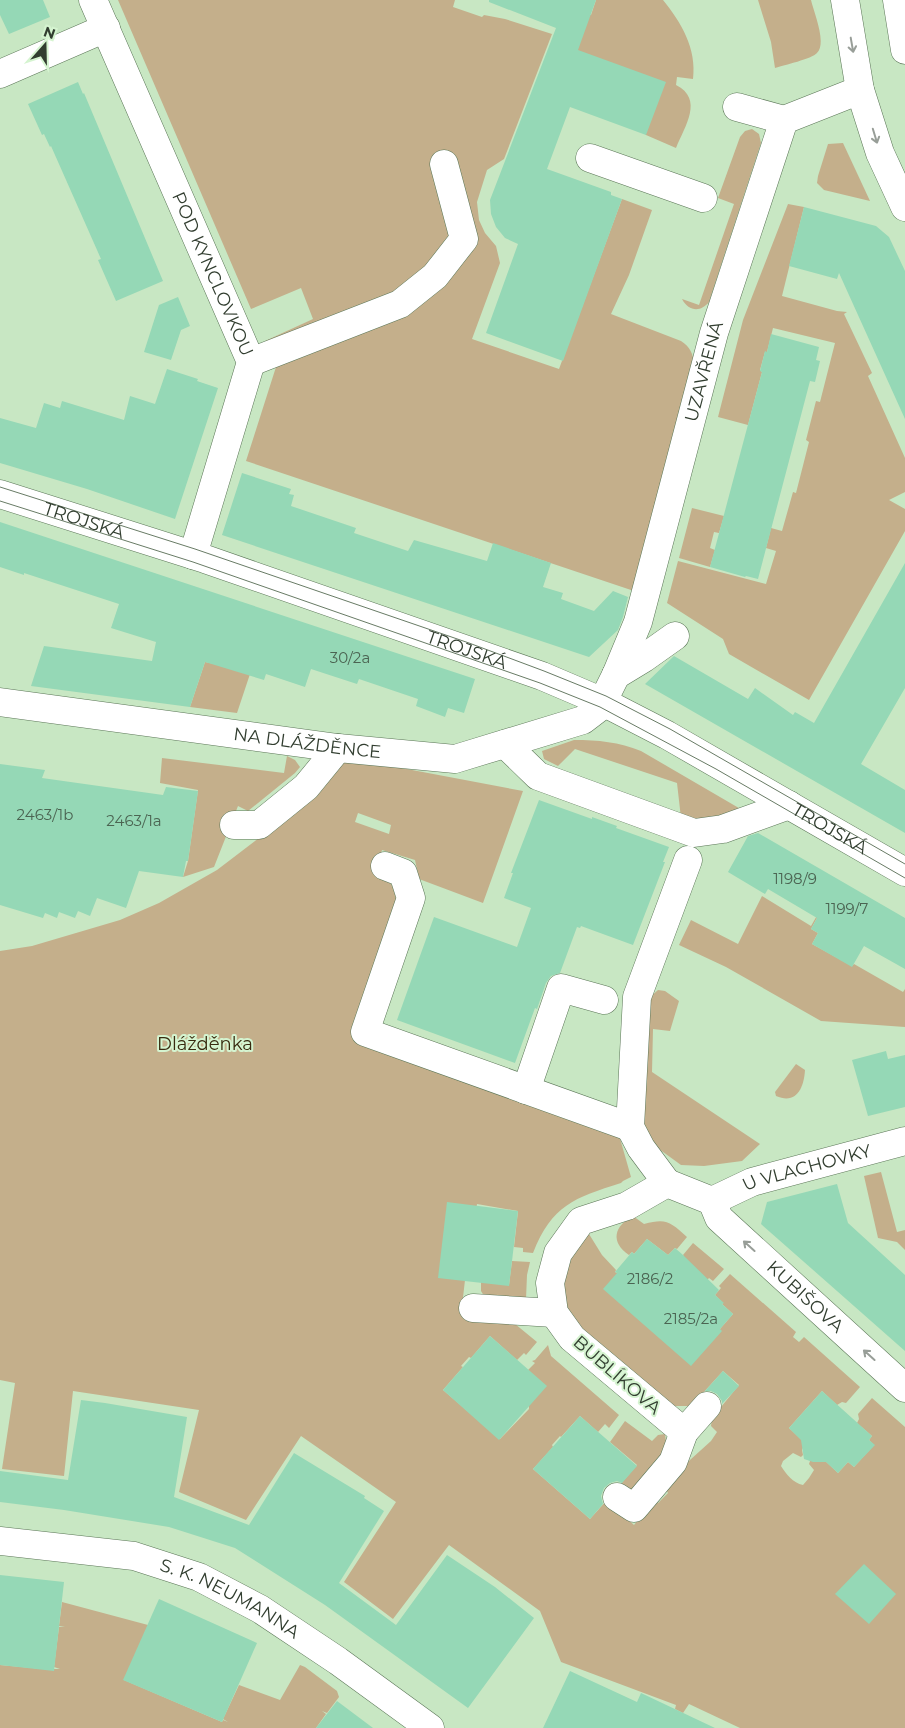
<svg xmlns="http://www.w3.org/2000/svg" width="905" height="1728" viewBox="0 0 905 1728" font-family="Montserrat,sans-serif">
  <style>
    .green { fill: #c4af8b; fill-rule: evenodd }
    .building { fill: #95d8b6 }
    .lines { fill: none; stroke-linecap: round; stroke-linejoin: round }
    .minor-casing { stroke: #5b7657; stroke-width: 29 }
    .major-casing { stroke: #5b7657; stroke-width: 29 }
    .minor { stroke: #fff; stroke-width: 28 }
    .major { stroke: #fff; stroke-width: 28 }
    .tram { stroke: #687b65; stroke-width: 1 }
    .oneway { stroke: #989e98 }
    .labels { text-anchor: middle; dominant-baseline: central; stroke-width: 4; stroke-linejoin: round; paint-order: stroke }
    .number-label { font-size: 15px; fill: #4b6452 }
    .street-label { font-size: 18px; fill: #323e30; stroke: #d5f4d0 }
    .park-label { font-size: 18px; fill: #382a0f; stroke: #d5f4d0 }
  </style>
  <rect width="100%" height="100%" fill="#c8e7c3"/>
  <g class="green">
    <path d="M118,0h337l-2,7 29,10 2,-2 21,4 47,15 -48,125 -17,11 -10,32 2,18 6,13 11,13 4,17 -28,76 87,30 63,-170 30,11 -23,65 -18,39 70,27c9,6 12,12 13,23l-60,227 -388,-130 30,-94 -11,-26 48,-22 -12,-31 -50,21z"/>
    <path d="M596,0h67c18,22 34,49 30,79l-16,-2 -1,8c28,14 9,41 0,63l-30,-13 -75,-87 13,-35 7,2z"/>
    <path d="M758,0h53c3,13 16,43 6,53 -5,6 -33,12 -42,15l-4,-26z"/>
    <path d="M752,129l7,5 2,9 -52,159c-8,10 -20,10 -27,-3l17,6 35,-101 -16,-6 22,-61 5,-6z"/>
    <path d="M843,143l27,58 -46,-11 -7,-7 1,-7 10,-32z"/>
    <path d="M788,204l16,3 -22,89 55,15 10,1 -3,2 28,59 -4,3 37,82v34l-16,8 16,9v22l-96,169 -80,-46 -6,-15 -56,-36 11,-42 88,23 10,-33 -10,-3 5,-20 11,3 11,-39 3,1 13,-51 -3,-2 10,-39 4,1 15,-59 -62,-15 -6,24h-2l-5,18 2,2 -14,53 -30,-8 25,-97z"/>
    <path d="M692,508l32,8 -5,17 -5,-1 -4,16 5,2 -5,17 -31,-9z"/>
    <path d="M205,662l46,9 -14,42 -47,-6z"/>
    <path d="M574,740c24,0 45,2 67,11l103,60 -46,14 -17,-7 -4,-35 -102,-34 -17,17 -14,-7 -2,-8z"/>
    <path d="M287,756l8,4 5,7 -5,6 -47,38 -10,-5 -24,61 -31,10 5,-16 10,-71 -38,-7 2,-25 122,15z"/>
    <path d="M342,760l33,3 148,28 -40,112 -64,-24 -4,-19 -33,-10 -5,18c15,14 17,18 21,40l-46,126 267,101 12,42 -8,4 -2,2c-47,15 -69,22 -88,70l-10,-1v-4l-9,-1 4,-36 -41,-7 -12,76 -4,35 48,4 28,23 -11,13 -2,-2 -7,7 -27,-24 -19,22 -2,-1 -8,9 2,1 -20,23 57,49 29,-30 -1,-39 7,-7 -3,-2 3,-1 13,-15 3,11 68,59 -10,13 -4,-4 -7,8 -18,-16 -19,21 -1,-1 -8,9 1,2 -20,22 57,50 17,-19 27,25 20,-25 4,3 10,-10 -3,-6 15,-18 31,-28 6,-9 -6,-6 1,-8 27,-33 -16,-14 -20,22 1,1 -15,12h-15l-88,-73 -18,-21 -5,-12 2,-35 22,-32 2,1 13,21 14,15 -1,2 2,1 103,56 13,-15 -11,-10 1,-1 -8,-8 6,-7 -2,-2 11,-12 66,58 -3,5 6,5 5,-5 56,50 -14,16 -4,-1 -5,3 -15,-14 -33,37 16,15 -3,7 1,5 -2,2 -8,-4 -10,8 -2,5c5,8 12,17 22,19l6,-7 5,-8 -5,-6 1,-3 12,-3 16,15 10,-11 6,5 20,-22 -5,-5 3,-4 -15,-13 2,-4 -1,-5 14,-16 33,29v301h-165l-51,-24 -6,9 -8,-4 1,-4 -115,-43 -21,-51 -91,-66 -56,74 -49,-37 52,-80 -95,-66 -55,84 -67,-28 20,-82 -126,-19 -9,85 -62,-7 13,-86 -15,-3v-429l32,-5 88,-26 39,-17 58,-33 101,-77zM358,813l33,12 -2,9 -34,-12z"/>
    <path d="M838,879l-27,50 7,4 -6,11 40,22 2,-2 49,28 2,-3v38l-84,-6 -95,-54 -47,-22 12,-25 47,24 24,-48 49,30z"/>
    <path d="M658,990l7,1 14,10 -9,30 -17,-2 -1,43 108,72 -18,17 -38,5 -23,-1 -33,-24 -5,-14 5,-128z"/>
    <path d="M796,1064l9,6c-1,17 -8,35 -29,26l-1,-4z"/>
    <path d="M881,1172l16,60 8,-2v20l-8,-8 -19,-4 -14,-62z"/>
    <path d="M633,1216l11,8c23,-6 26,-2 43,13l-10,12 -2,-1 -7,7 -21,-16 -13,15 -2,-2 -3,3c-19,-13 -15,-29 4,-39z"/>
    <path d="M693,1243l31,26 -11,12 -4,-3 -7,8 -19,-31z"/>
    <path d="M512,1261l18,1 -3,13 -1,24 -42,-3 -3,-5v-9l28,3z"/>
    <path d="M625,1421l27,20 6,-6 7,-1 2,16 -35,40 -12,-5 17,-20 -27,-23z"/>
    <path d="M62,1602l86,23 -6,14 -5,-3 5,3 -18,41 98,42 1,-2 5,2 -5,-3 16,-34 41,15 20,-35 5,2 32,24 2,6 -12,16 -5,-2 4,3 -10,14h-316v-63l54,5v-1h6l-6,-2 5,-40h6l-6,-1z"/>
  </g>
  <g class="building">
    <path d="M0,0h43l7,17 -41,17 -9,-19z"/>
    <path d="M489,0h107l-18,50 88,32 -20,53 -76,-28 -23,62 64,23v3l11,4 -59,162 -77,-28 32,-89 -13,-6 -9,-11 -5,-13 -1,-14 66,-172 -67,-26z"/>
    <path d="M78,82l5,12 1,-1 79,188 -47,20 -18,-41 3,-1 -50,-113 -1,1 -6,-13 -2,1 -14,-31z"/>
    <path d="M804,207l72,19 13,11 16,34v148l-66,-146 -2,6 -48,-13z"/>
    <path d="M178,297l12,29 -9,4 -10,30 -27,-8 15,-47z"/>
    <path d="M771,334l48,13 -3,13 4,1 -5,21 -5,-1 -52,198 -12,-3 -1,1 -35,-10 52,-195 -2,-1 5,-20 2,1z"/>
    <path d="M167,369l31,10 -1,2 21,7 -43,131 -88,-30 -87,-26v-45l36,10 8,-25 16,5 2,-7 62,19 6,-24 25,8z"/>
    <path d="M242,473l49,16 -2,5 5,1 -3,11 65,22 -2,5 54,18 6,-11 73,21 6,-18 58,20 -8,24 20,6 -2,6 33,12 19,-20 15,6 -5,20 -5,13 -29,27 -367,-122z"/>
    <path d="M0,522l475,157 -11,34 -16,-5 -3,9 -29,-11 2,-7 -59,-20 -2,5 -46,-15 -6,18 -39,-13 -2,6 -59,-18 -15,45 -159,-21 13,-40 108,15 4,-19 -45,-14 8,-24 -95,-31v2l-24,-8z"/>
    <path d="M905,563v125l-44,76 44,26v43l-260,-149 29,-28 74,43 7,-11 38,27 2,-3 19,11z"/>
    <path d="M0,764l45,6 -3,8 121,17 3,-8 32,4 -10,70h-2l-3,16 -44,-6 -13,37 -29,-10 -7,18 -12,-5 -3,7 -16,-6 -2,6 -12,-5 -2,5 -43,-13z"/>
    <path d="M539,800l53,19v-2l25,9 -1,2 53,19 -6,15h2l-32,83 -52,-19 -1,2 -3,-1 -17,46 -9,3 -5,7 -9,26 -2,-1 -20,55 -118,-43 37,-103 83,30 14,-39 -27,-10 9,-25h-2z"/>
    <path d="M758,833l147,85v51l-41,-23 -12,21 -40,-23 6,-11 -7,-4 6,-11 -49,-29 -3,5 -37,-22 20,-36z"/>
    <path d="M886,1051l2,8 17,-4v52l-37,9 -16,-56z"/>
    <path d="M837,1184l11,39 57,52v76l-144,-127 6,-22z"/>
    <path d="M447,1202l71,9 -9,75 -71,-8z"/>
    <path d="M647,1239l21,16 7,-7 8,7 36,35 -4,5 9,8 -2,1 11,10 -13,15 2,2 -31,35 -88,-77 14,-16 -2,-1 17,-20 2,2z"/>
    <path d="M490,1336l57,50 -48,54 -56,-50z"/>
    <path d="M723,1371l16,15 -17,18v-3l-5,-7 -6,-3h-6z"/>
    <path d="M822,1391l50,45 -3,4 6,5 -21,22 -6,-5 -10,11 -12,-11h-13l-9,-3 -3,-19 -12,-12z"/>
    <path d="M81,1400l24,3 82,14 -13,80 75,28 45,-72 71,43 -1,2 20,13 -45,72 57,42 51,-70 48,32 39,31 -66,90 -143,-103 -90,-57 -66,-21 -105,-17 -64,-8v-31l68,9z"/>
    <path d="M580,1416l57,50 -15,17 -5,-2 -7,2 -6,5 -3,8 2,8 -13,15 -57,-50z"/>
    <path d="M864,1564l32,30 -27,30 -34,-30z"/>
    <path d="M0,1575l64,7 -10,89 -54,-6z"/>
    <path d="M159,1599l98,44 -35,79 -99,-42z"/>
    <path d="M570,1671l67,31 4,-9 74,35h-172z"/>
    <path d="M337,1701l36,27h-57z"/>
  </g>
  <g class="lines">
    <g class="minor-casing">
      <g id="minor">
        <path id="s1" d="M93,0l158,362 -58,193"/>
        <path d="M0,74l106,-46"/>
        <path d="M737,107l47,13"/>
        <path d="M590,158l113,40"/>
        <path d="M251,362l149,-58 35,-28 29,-37 -20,-75"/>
        <path id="s2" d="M0,494l205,65 337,117 61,26 64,33 238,137"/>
        <path d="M616,675l28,-17 31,-22"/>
        <path id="s3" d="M0,702l338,46 117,11 128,-39 17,-13 16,-32 22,-53 76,-289 70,-213 76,-30"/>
        <path d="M505,744l33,32 156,57 29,-4 66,-24"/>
        <path d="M234,825h25l47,-38 32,-39"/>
        <path d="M385,866l18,7 8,25 -46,134 265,95"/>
        <path d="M526,1090l35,-102 43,12"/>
        <path d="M667,1183l-26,-35 -11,-21 7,-130 51,-137"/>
        <path id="s4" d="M712,1201l7,17 186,170"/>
        <path id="s5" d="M712,1201l40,-19 153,-41"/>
        <path d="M473,1308l81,5"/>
        <path d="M684,1432l-112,-94 -18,-25 -4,-30 8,-30 23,-32 46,-15 40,-23 45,18"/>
        <path d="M617,1497l17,11 39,-46 11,-30 23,-26"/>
        <path id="s6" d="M0,1541l134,15 65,21 61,32 78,52 92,67"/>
      </g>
    </g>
    <g class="major-casing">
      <g id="major">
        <path d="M845,0l15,90 20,63 25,54"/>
        <path d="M897,0l8,50"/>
      </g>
    </g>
    <use href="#minor" class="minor"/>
    <use href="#major" class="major"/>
    <g class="tram">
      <path d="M0,487l195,62 274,94 75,28 62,25 64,33 235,135"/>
      <path d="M0,501l193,61 347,121 60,24 116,62 189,109"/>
    </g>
  </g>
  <defs><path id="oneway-shaft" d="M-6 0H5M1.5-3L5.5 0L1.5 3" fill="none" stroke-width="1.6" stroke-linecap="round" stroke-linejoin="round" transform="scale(1.25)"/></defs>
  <g class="oneway">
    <use href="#oneway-shaft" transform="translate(852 45) rotate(80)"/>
    <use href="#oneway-shaft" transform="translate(875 136) rotate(73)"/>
    <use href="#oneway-shaft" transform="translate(749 1246) rotate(-138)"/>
    <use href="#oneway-shaft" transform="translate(869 1355) rotate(-138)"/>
  </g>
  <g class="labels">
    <g class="number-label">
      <text x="350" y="657">30/2a</text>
      <text x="45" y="814">2463/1b</text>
      <text x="134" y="820">2463/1a</text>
      <text x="795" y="878">1198/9</text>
      <text x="847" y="908">1199/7</text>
      <text x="650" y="1278">2186/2</text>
      <text x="691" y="1318">2185/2a</text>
    </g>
    <g class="street-label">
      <text stroke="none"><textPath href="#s1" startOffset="299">POD KYNCLOVKOU</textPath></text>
      <text stroke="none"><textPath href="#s3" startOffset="966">UZAVŘENÁ</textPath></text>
      <text stroke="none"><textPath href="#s2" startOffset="88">TROJSKÁ</textPath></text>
      <text stroke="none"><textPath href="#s2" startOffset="492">TROJSKÁ</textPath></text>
      <text stroke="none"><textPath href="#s3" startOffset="310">NA DLÁŽDĚNCE</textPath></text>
      <text stroke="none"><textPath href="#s2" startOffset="898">TROJSKÁ</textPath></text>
      <text stroke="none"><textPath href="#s5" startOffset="101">U VLACHOVKY</textPath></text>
      <text stroke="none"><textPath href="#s4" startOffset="135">KUBIŠOVA</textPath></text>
      <text transform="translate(617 1375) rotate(41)">BUBLÍKOVA</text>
      <text stroke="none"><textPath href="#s6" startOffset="240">S. K. NEUMANNA</textPath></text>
    </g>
    <g class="park-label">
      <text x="205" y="1044">Dlážděnka</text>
    </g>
  </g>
  <g transform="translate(45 45) rotate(20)" stroke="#d5f4d0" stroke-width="4" paint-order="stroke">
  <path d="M0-4L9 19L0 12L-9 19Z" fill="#323e30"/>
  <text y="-8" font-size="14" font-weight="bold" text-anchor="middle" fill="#323e30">N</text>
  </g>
</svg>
